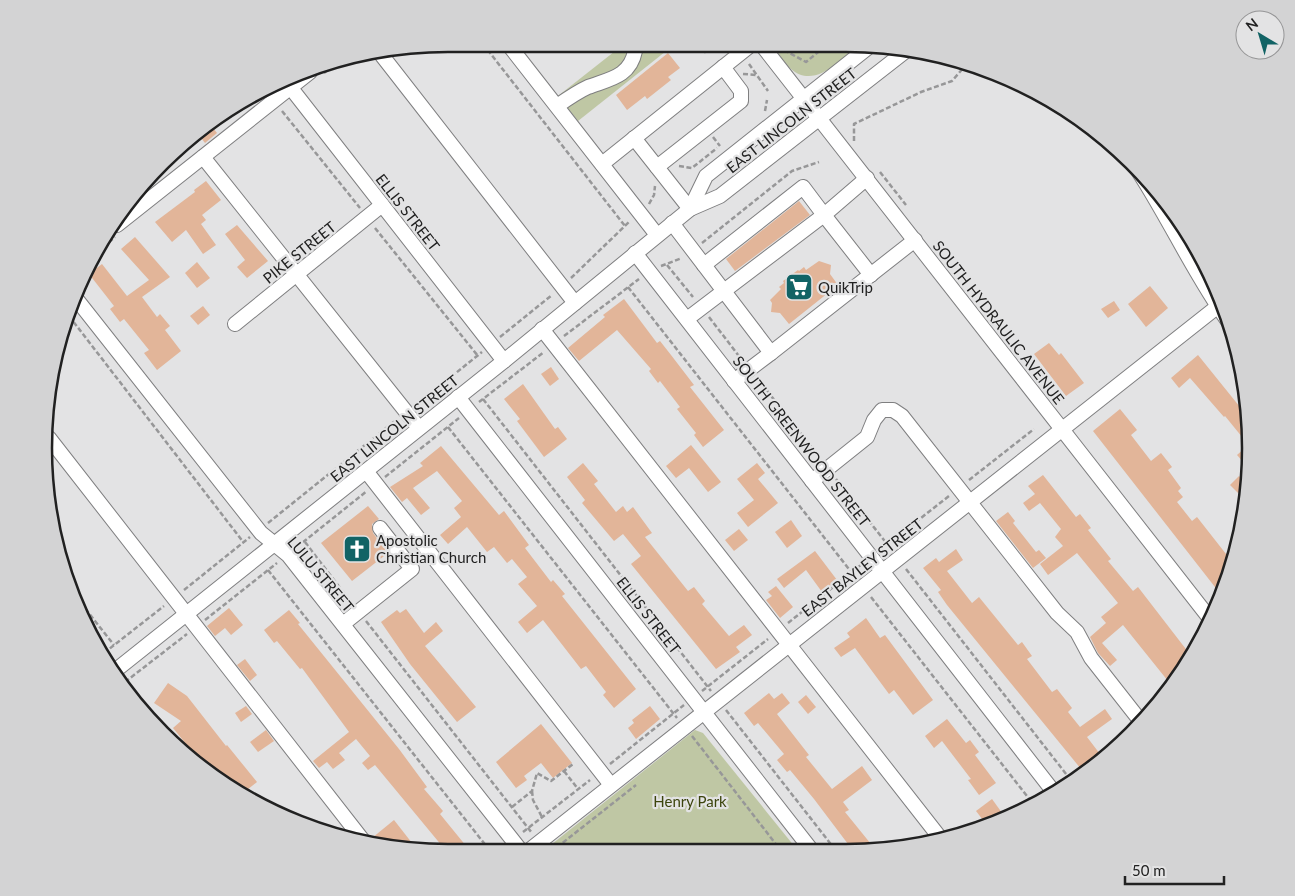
<svg xmlns="http://www.w3.org/2000/svg" width="1295" height="896" viewBox="0 0 1295 896" font-family="Lato,sans-serif">
  <style>
    .green { fill: #bfc7a4 }
    .building { fill: #e2b599 }
    .lines { fill: none; stroke-linecap: round; stroke-linejoin: round }
    .minor-casing { stroke: #7f7f80; stroke-width: 16 }
    .path { stroke: #979798; stroke-width: 2.5; stroke-dasharray: 5 2.5; stroke-linecap: butt }
    .minor { stroke: #fff; stroke-width: 14 }
    .labels { text-anchor: middle; dominant-baseline: central; stroke-width: 4.5; stroke-linejoin: round; paint-order: stroke }
    .street-label { font-size: 15px; fill: #212121; stroke: #e3e3e4 }
    .poi-label { font-size: 15px; fill: #212121; stroke: #e3e3e4; text-anchor: start }
    .park-label { font-size: 15px; fill: #3c440d; stroke: #e3e3e4 }
    .rim { fill: none; stroke: #212121; stroke-width: 2.5 }
  </style>
  <rect width="100%" height="100%" fill="#e3e3e4"/>
  <g class="green">
    <path d="M624,44h51l-97,77 -20,-25z"/>
    <path d="M772,44h75l12,1c-18,14 -44,45 -68,24 -7,-6 -13,-17 -19,-25z"/>
    <path d="M695,730l8,3 96,119h-257z"/>
  </g>
  <g class="building">
    <path d="M668,53l12,15 -12,9 3,3 -24,19 -2,-3 -18,14 -11,-15z"/>
    <path d="M210,124l7,9 -12,10 -7,-9z"/>
    <path d="M206,181l15,19 -19,15 4,5 -5,4 15,21 -13,9 -17,-24 -14,12 -17,-20 40,-30 -1,-2z"/>
    <path d="M799,201l11,14 -75,56 -9,-12z"/>
    <path d="M237,225l31,36 -21,17 -10,-11 8,-7 -20,-26z"/>
    <path d="M135,237l35,40 -28,20 15,20 3,-3 10,12 -5,4 16,21 -24,19 -13,-17 5,-3 -25,-31 -4,3 -10,-13 4,-3 -25,-32 13,-10 25,32 22,-16 -28,-31z"/>
    <path d="M819,261l12,4 -1,9 8,11 -49,39 -9,-11 -9,-1 1,-9 -2,-3 11,-11 -2,-2 5,-4 -1,-2 15,-11 1,1 5,-4 2,3z"/>
    <path d="M197,262l13,16 -13,10 -12,-15z"/>
    <path d="M1150,286l18,22 -22,19 -18,-23z"/>
    <path d="M624,299l33,44 3,-2 11,14 23,30 -4,2 34,43 -21,17 -9,-12 2,-2 -19,-24 3,-2 -20,-26 -2,2 -9,-12 2,-2 -34,-39 -38,31 -11,-13 37,-31 -2,-2z"/>
    <path d="M1114,301l6,9 -12,8 -7,-9z"/>
    <path d="M203,306l7,9 -12,10 -8,-9z"/>
    <path d="M1049,343l10,12 2,-2 23,30 -18,13 -32,-42z"/>
    <path d="M1198,355l50,62 3,31 -26,-32 -1,1 -34,-39 -11,10 -8,-10z"/>
    <path d="M551,367l8,12 -9,7 -9,-12z"/>
    <path d="M523,384l32,45 3,-2 9,12 -23,18 -27,-36 3,-2 -16,-20z"/>
    <path d="M1120,409l17,21 -6,5 20,26 10,-8 11,14 -4,3 13,18 -3,3 5,6 -6,5 15,19 5,-4 29,37 12,-11 -16,53 -129,-165z"/>
    <path d="M691,445l30,37 -13,10 -19,-24 -13,10 -10,-12z"/>
    <path d="M441,446l58,69 5,-4 25,34 -4,3 26,34 2,-2 12,14 -3,2 74,93 -22,19 -11,-13 3,-3 -20,-26 -5,3 -38,-49 -16,13 -9,-11 19,-16 -19,-22 9,-7 -15,-18 -5,4 -13,-16 -7,5 -20,-25 -19,17 -8,-9 21,-18 -7,-9 8,-7 -25,-30 -24,17 17,20 -9,7 -14,-17 -5,4 -12,-15 33,-21 -3,-3z"/>
    <path d="M1246,447l5,6 -1,5 -6,5 -7,-8z"/>
    <path d="M583,463l15,18 -4,3 22,28 7,-6 4,6 6,-5 19,26 -7,4 43,54 6,-4 11,14 -3,3 27,32 15,-11 8,10 -16,12 4,5 -24,17 -85,-105 10,-8 -18,-22 -9,7 -32,-38 3,-3 -18,-23z"/>
    <path d="M757,463l8,10 -7,6 20,24 -30,24 -11,-14 17,-13 -17,-21z"/>
    <path d="M1043,475l33,42 4,-3 11,14 -3,2 23,29 -3,2 25,30 5,-4 54,70 -7,12 -17,12 -45,-56 -21,18 15,17 -7,6 -12,-13 -8,-16 16,-14 -5,-6 17,-14 -41,-50 -29,22 -8,-11 23,-18 -8,-9 6,-8 -21,-26 -11,8 -6,-8 12,-9 -7,-8z"/>
    <path d="M1239,476l8,8 -9,9 -8,-8z"/>
    <path d="M368,506l11,13 -7,5 1,9 15,20 -36,28 -31,-38z"/>
    <path d="M1008,512l7,9 -2,2 23,29 3,-2 7,8 -13,10 -37,-47z"/>
    <path d="M791,520l11,16 -15,12 -12,-16z"/>
    <path d="M739,529l9,11 -14,11 -9,-11z"/>
    <path d="M956,549l7,11 -16,11 25,32 7,-6 39,48 4,-3 10,14 -5,3 25,33 5,-3 15,19 -4,4 12,15 25,-18 7,10 -25,18 13,17 -19,15 -134,-164 -9,-13 3,-2 -18,-22 13,-10 3,4z"/>
    <path d="M815,551l22,29 -15,12 -16,-22 -22,18 -7,-9z"/>
    <path d="M776,586l17,21 -13,11 -14,-18 6,-4 -4,-4z"/>
    <path d="M229,608l14,17 -12,10 -6,-7 -10,8 -8,-10z"/>
    <path d="M406,609l18,24 12,-11 7,9 -18,15 51,61 -19,15 -47,-58 -29,-42 16,-12 3,3z"/>
    <path d="M289,610l11,13 -2,1 101,125 28,38 -3,2 19,22 -3,3 31,38h-24l-72,-87 -7,5 -6,-7 8,-7 -14,-17 -17,14 6,7 -12,9 -6,-7 -8,6 -6,-7 36,-29 -47,-64 -2,1 -23,-28 -3,2 -10,-13z"/>
    <path d="M866,618l14,20 5,-3 48,65 -20,15 -19,-25 -5,4 -34,-46 -14,9 -7,-9 16,-11 -3,-4z"/>
    <path d="M245,659l12,16 -7,6 -13,-16z"/>
    <path d="M168,683l19,13 39,50 1,-1 30,37 -15,12 -19,-10 -15,-13 -35,-43 8,-7 -27,-18z"/>
    <path d="M769,693l5,6 8,-6 8,10 -13,11 32,41 -3,2 26,32 30,-23 10,14 -29,22 6,8 -4,2 30,37 -21,3 -40,-53 -24,-29 -3,2 -10,-12 7,-6 -26,-31 -4,3 -10,-13z"/>
    <path d="M806,695l10,12 -8,7 -10,-12z"/>
    <path d="M246,706l6,8 -11,8 -6,-9z"/>
    <path d="M650,706l10,13 -24,20 -8,-11 6,-5 -2,-3z"/>
    <path d="M947,719l19,24 4,-3 9,12 -4,3 21,28 -17,12 -11,-15 3,-1 -29,-38 -8,7 -9,-12z"/>
    <path d="M541,724l31,39 -19,15 -12,-15 -17,13 3,4 -11,8 -20,-26z"/>
    <path d="M266,730l8,11 -16,11 -8,-10z"/>
    <path d="M992,799l13,18 -19,7 -10,-13z"/>
    <path d="M394,820l18,23 -6,5 -31,-3 -3,-7z"/>
  </g>
  <g class="lines">
    <g class="minor-casing">
      <g id="minor">
        <path d="M508,44l149,191"/>
        <path d="M761,44l450,576"/>
        <path d="M380,53l195,250"/>
        <path d="M287,83l217,278"/>
        <path d="M557,106c10,-7 20,-14 31,-19 21,-8 42,-10 47,-36l-6,-7"/>
        <path d="M634,138l56,71"/>
        <path d="M203,157l216,271"/>
        <path d="M1133,163c35,52 60,110 97,161"/>
        <path d="M602,164l150,-120"/>
        <path d="M657,167l84,-66v-10l-18,-24"/>
        <path d="M867,178l-43,37 47,60"/>
        <path d="M690,209l16,-33 164,-130"/>
        <path d="M672,223l99,130 -37,28"/>
        <path d="M117,225l193,-153"/>
        <path d="M635,253l418,538"/>
        <path d="M74,296l187,237 27,22 234,297"/>
        <path d="M687,319l137,-104 -21,-28 -99,78"/>
        <path d="M235,324l147,-119"/>
        <path d="M542,329l399,510"/>
        <path d="M771,353l144,-113"/>
        <path d="M458,397l355,455"/>
        <path d="M49,438l316,405"/>
        <path d="M366,471l245,314"/>
        <path d="M812,481l55,-44 7,-17 8,-10h11l9,6 155,197 20,19 14,26 51,65"/>
        <path d="M343,624l69,-55 -32,-41"/>
        <path d="M116,670l388,-309 186,-152 30,-13 187,-146"/>
        <path d="M527,852l690,-545"/>
      </g>
    </g>
    <g class="path">
      <path d="M483,44l142,182"/>
      <path d="M784,50l22,12 22,-18"/>
      <path d="M722,52l1,-8"/>
      <path d="M704,53l4,-9"/>
      <path d="M749,64l19,27"/>
      <path d="M324,73l18,-15"/>
      <path d="M743,74l14,1"/>
      <path d="M282,111l78,97"/>
      <path d="M765,111l2,-11"/>
      <path d="M713,137l7,9"/>
      <path d="M854,141v-17l67,-32 31,-11 13,-15"/>
      <path d="M679,166l13,2 25,-20"/>
      <path d="M880,172l26,33"/>
      <path d="M649,204l5,-9 1,-9"/>
      <path d="M375,228l103,128"/>
      <path d="M702,243l90,-72 27,-9"/>
      <path d="M103,247l12,-10"/>
      <path d="M667,265l26,32"/>
      <path d="M661,266l21,-8"/>
      <path d="M571,278l59,-57"/>
      <path d="M628,287l224,286"/>
      <path d="M69,316l175,227"/>
      <path d="M709,317l33,43"/>
      <path d="M564,336l75,-57"/>
      <path d="M500,337l52,-42"/>
      <path d="M757,378l63,80"/>
      <path d="M483,399l228,292"/>
      <path d="M479,402l65,-50"/>
      <path d="M416,405l66,-53"/>
      <path d="M448,427l229,291"/>
      <path d="M385,477l74,-59"/>
      <path d="M836,479l55,70"/>
      <path d="M969,480l65,-51"/>
      <path d="M268,523l128,-103"/>
      <path d="M305,542l45,59"/>
      <path d="M297,547l70,-56"/>
      <path d="M880,550l69,-54"/>
      <path d="M906,569l164,210"/>
      <path d="M268,570l223,282"/>
      <path d="M184,590l66,-53"/>
      <path d="M76,597l38,48"/>
      <path d="M871,597l163,208"/>
      <path d="M205,620l72,-57"/>
      <path d="M366,621l166,212"/>
      <path d="M788,623l74,-59"/>
      <path d="M104,653l60,-47"/>
      <path d="M125,682l62,-48"/>
      <path d="M702,691l66,-52"/>
      <path d="M726,710l111,142"/>
      <path d="M692,736l90,116"/>
      <path d="M610,764l74,-59"/>
      <path d="M564,771l14,18"/>
      <path d="M532,791l1,9 9,17"/>
      <path d="M512,807l20,-16 5,-18 14,8 22,-17"/>
      <path d="M523,832l67,-52"/>
      <path d="M498,852l5,-4"/>
      <path d="M551,852l85,-67"/>
    </g>
    <use href="#minor" class="minor"/>
  </g>
  <defs>
    <g id="supermarket-square" transform="scale(1.4375)"><rect x="-9" y="-9" width="18" height="18" rx="4" fill="#126365" stroke="#e3e3e4"/><path d="M-6-5.5h2.5l.6 2H6L4.5 2H-2.5L-4.4-4H-6ZM-1.5 3.2a1.3 1.3 0 1 0 .1 0ZM3 3.2a1.3 1.3 0 1 0 .1 0Z" fill="#fff"/></g>
    <g id="church-square" transform="scale(1.4375)"><rect x="-9" y="-9" width="18" height="18" rx="4" fill="#126365" stroke="#e3e3e4"/><path d="M-1.2-6h2.4v3.5h3.3v2.4h-3.3V6h-2.4V-.1h-3.3v-2.4h3.3Z" fill="#fff"/></g>
  </defs>
  <g fill-rule="evenodd">
    <use href="#supermarket-square" x="799" y="287"/>
    <use href="#church-square" x="357" y="549"/>
  </g>
  <g class="labels">
    <g class="street-label">
      <text transform="translate(791 120) rotate(-38)">EAST LINCOLN STREET</text>
      <text transform="translate(408 212) rotate(52)">ELLIS STREET</text>
      <text transform="translate(299 252) rotate(-39)">PIKE STREET</text>
      <text transform="translate(999 322) rotate(52)">SOUTH HYDRAULIC AVENUE</text>
      <text transform="translate(394 428) rotate(-39)">EAST LINCOLN STREET</text>
      <text transform="translate(802 441) rotate(52)">SOUTH GREENWOOD STREET</text>
      <text transform="translate(862 567) rotate(-38)">EAST BAYLEY STREET</text>
      <text transform="translate(321 574) rotate(50)">LULU STREET</text>
      <text transform="translate(649 615) rotate(52)">ELLIS STREET</text>
    </g>
    <g class="poi-label">
      <text x="818" y="287">QuikTrip</text>
      <text x="376" y="540">Apostolic<tspan x="376" dy="17">Christian Church</tspan></text>
    </g>
    <g class="park-label">
      <text x="690" y="801">Henry Park</text>
    </g>
  </g>
  <path d="M0 0H1295V896H0ZM448 52H846A396 396 0 0 1 1242 448V448A396 396 0 0 1 846 844H448A396 396 0 0 1 52 448V448A396 396 0 0 1 448 52Z" fill="#d3d3d4" fill-rule="evenodd"/>
  <path class="rim" d="M448 52H846A396 396 0 0 1 1242 448V448A396 396 0 0 1 846 844H448A396 396 0 0 1 52 448V448A396 396 0 0 1 448 52Z"/>
  <g transform="translate(1260 35) rotate(322)"><circle r="24" fill="#e3e3e4" stroke="#959596"/>
  <path d="M0-4L9 19L0 12L-9 19Z" fill="#126365"/>
  <text y="-8" font-size="14" font-weight="bold" text-anchor="middle" fill="#212121">N</text>
  </g>
  <path d="M1125 876v8h99v-8" fill="none" stroke="#212121" stroke-width="2.5"/>
  <text x="1132" y="876" font-size="15" fill="#212121" stroke="#e3e3e4" stroke-width="4" paint-order="stroke">50 m</text>
</svg>
